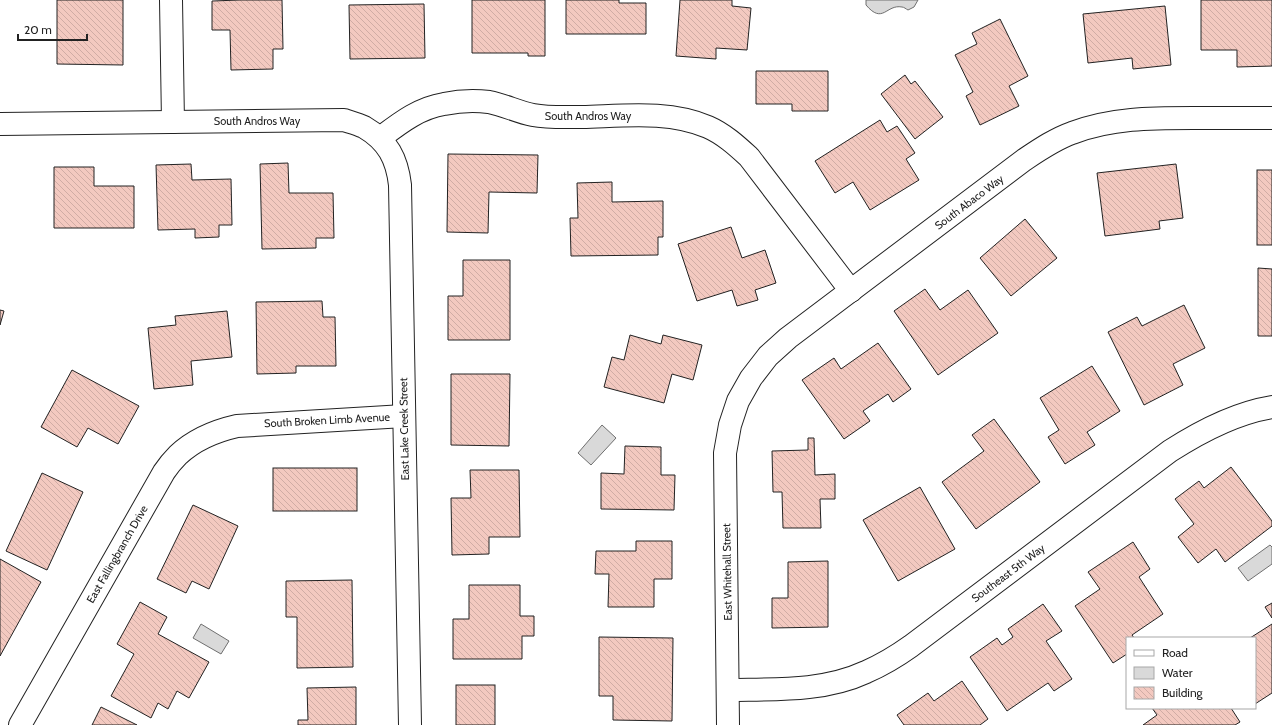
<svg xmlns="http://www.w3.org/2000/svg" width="1272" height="725" viewBox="0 0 1272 725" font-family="Cabin,sans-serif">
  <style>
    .water { fill: #d9d9d9; stroke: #6f6f6f }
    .building { fill: url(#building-back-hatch); stroke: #222 }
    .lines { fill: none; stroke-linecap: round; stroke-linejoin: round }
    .minor-casing { stroke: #222; stroke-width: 24 }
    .minor { stroke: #fff; stroke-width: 22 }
    .labels { text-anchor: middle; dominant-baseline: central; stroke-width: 3; stroke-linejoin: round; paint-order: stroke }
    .street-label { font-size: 11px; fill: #222; stroke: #fff }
  </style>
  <defs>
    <pattern id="building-back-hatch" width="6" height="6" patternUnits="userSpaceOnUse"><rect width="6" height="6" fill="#f3c9c0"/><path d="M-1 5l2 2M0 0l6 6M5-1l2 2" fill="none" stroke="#d0aca5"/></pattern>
  </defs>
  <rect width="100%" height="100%" fill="#fff"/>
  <g class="water">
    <path d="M866,0h52l-4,7 -6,3c-2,-1 -4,-3 -6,-3 -16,-3 -19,18 -36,-2z"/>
    <path d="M602,425l14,13 -25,27 -13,-12z"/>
    <path d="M1270,545l2,2v17l-24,17 -10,-13z"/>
    <path d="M201,624l28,17 -8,13 -28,-16z"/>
  </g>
  <g class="building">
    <path d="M57,0h66v65l-66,-1z"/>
    <path d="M240,0h42l1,49h-10v20l-42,1 -1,-40h-18v-29z"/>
    <path d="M472,0h73v56h-17v-3h-56z"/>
    <path d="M566,0h53v3h27v31h-80z"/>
    <path d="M680,0h52v6l19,2 -4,42 -31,-2v11l-40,-3z"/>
    <path d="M1201,0h71v66l-35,1v-17h-36z"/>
    <path d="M424,4l1,54 -75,1 -1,-54z"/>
    <path d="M1165,6l6,59 -38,4 -1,-11 -44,5 -5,-49z"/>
    <path d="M1000,19l28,57 -19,10 10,20 -39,19 -14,-29 7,-4 -18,-37 22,-11 -5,-11z"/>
    <path d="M756,71h72v40h-36v-7h-36z"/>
    <path d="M905,75l6,9 4,-3 28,36 -28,22 -34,-45z"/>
    <path d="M880,120l7,12 10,-6 18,27 -9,6 13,21 -49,30 -17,-28 -18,11 -20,-32z"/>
    <path d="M448,154l90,1 -1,38 -48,-1 -1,41 -41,-1z"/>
    <path d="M288,163l1,30h44l1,45h-18v10l-54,1 -2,-85z"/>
    <path d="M191,164l1,16 39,-1 1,46h-13v12l-24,1v-9l-37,1 -2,-65z"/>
    <path d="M1176,164l7,54 -24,3 1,8 -55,7 -8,-63z"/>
    <path d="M54,167h40v19h40v42h-80z"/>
    <rect x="1257" y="170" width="15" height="75"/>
    <path d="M612,182v20l51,-1v36h-5v18l-87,1 -1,-38h8l-1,-35z"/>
    <path d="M1025,219l32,39 -46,38 -31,-38z"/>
    <path d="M731,227l11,31 23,-8 11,33 -21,7 3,10 -21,6 -5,-16 -35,11 -19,-57z"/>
    <path d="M463,260h47v80h-62v-44h15z"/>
    <path d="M1258,268l14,1v67h-14z"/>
    <path d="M925,289l15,21 28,-20 30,43 -60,42 -44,-64z"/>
    <path d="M322,301l1,16h12l1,49h-40v7l-39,1 -1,-72z"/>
    <path d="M1184,305l21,43 -32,16 10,21 -39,20 -36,-73 29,-15 5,9z"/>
    <path d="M0,310l4,1 -4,14z"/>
    <path d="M227,311l5,46 -41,4 2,24 -39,4 -6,-61 28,-3 -1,-9z"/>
    <path d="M630,335l31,9 2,-9 39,10 -9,35 -21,-6 -8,29 -60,-16 8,-30 12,3z"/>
    <path d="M878,343l33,46 -18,13 -5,-8 -25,17 7,10 -26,18 -42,-59 32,-22 7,11z"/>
    <path d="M1092,366l28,45 -33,21 8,13 -30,19 -17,-27 11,-7 -19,-32z"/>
    <path d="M72,370l67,36 -21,38 -30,-16 -11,19 -36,-20z"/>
    <path d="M451,374h59l-1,72 -58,-1z"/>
    <path d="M994,419l46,63 -64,47 -34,-47 42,-31 -12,-16z"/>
    <path d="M808,438h6l1,37 20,-1v25h-15l1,29h-38l-1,-36h-9l-1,-41 36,-1z"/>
    <path d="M625,446l36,1v28h14l-1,35 -73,-1v-36l23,1z"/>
    <path d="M1231,467l41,54v5l-47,36 -9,-13 -18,14 -20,-26 16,-13 -19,-25 24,-18 5,7z"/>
    <rect x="273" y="468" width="84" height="43"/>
    <path d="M470,470h49l1,67h-31v17l-37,1 -1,-57h20z"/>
    <path d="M42,473l41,19 -36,78 -41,-19z"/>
    <path d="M920,487l35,62 -57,32 -35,-61z"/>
    <path d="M193,505l45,21 -29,63 -17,-8 -6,12 -29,-14z"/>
    <path d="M636,541h36v38h-18v28h-46l1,-33h-14l1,-23h40z"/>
    <path d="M1133,542l17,27 -11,8 24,37 -31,21 2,3h-7v16l-14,9 -38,-57 25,-17 -12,-17z"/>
    <path d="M0,559l41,23 -41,74z"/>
    <path d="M828,561v66l-56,1v-30h16v-36z"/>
    <path d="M352,580l1,87 -56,1v-51h-11v-36z"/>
    <path d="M469,585h51v31h14v20h-12v23h-69v-40h16z"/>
    <path d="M140,602l27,15 -9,17 51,28 -20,36 -12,-7 -9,18 -10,-6 -7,15 -40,-22 23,-42 -17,-10z"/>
    <path d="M1272,603v15l-7,-11z"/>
    <path d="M1043,604l19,27 -16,10 26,38 -18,12 -6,-8 -41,28 -37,-54 27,-19 5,7 11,-8 -5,-8z"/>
    <path d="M1272,624v69l-17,11v-66h-5z"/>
    <path d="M599,637l74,1 -1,83 -59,-1v-24h-14z"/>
    <path d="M962,681l26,38 -8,6h-76l-7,-10 31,-22 6,8z"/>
    <rect x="456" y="685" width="39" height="40"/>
    <path d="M356,687v38h-58v-5h10l-1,-32z"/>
    <path d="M101,707l36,18h-45z"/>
    <path d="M1152,708h79l9,14 -5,3h-92l14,-10z"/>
  </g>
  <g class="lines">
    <g class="minor-casing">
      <g id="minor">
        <path d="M171,0l2,122"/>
        <path d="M0,124l344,-4c6,2 14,4 20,7 24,14 33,32 36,58l10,540"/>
        <path d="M380,138c20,-15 39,-30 64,-34 14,-3 30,-4 45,-2 15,3 29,10 44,13 16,3 33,2 49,2 41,-1 87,-7 126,10 16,7 29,19 41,30l102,134"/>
        <path d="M728,690c46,-1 95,2 138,-18 16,-7 31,-16 45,-26l259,-195c31,-20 65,-38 102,-44"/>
        <path d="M20,725l144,-253c4,-6 9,-12 14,-17 17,-16 37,-24 59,-29l167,-10"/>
        <path d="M728,725l-3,-272 5,-28 8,-24 13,-23 17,-22 20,-18 236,-178c15,-10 31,-21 48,-27 39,-15 79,-15 121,-15 26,0 53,0 79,0"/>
      </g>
    </g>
    <use href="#minor" class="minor"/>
  </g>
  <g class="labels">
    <g class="street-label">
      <text x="588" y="116">South Andros Way</text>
      <text x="257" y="121">South Andros Way</text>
      <text transform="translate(969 202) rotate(-37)">South Abaco Way</text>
      <text transform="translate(327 420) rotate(-3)">South Broken Limb Avenue</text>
      <text transform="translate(404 429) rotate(-91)">East Lake Creek Street</text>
      <text transform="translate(117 554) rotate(-60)">East Fallingbranch Drive</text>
      <text transform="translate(727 572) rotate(-91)">East Whitehall Street</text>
      <text transform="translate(1008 573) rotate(-37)">Southeast 5th Way</text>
    </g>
  </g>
  <rect x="1126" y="637" width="130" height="72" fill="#ffffff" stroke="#a7a7a7"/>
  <rect x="1134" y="650" width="20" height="6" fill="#ffffff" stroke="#a7a7a7"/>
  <text x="1162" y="657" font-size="12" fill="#222222">Road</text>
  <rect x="1134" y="667" width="20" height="12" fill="#d9d9d9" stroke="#a7a7a7"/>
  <text x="1162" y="677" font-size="12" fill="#222222">Water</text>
  <rect x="1134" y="687" width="20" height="12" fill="url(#building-back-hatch)" stroke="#a7a7a7"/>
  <text x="1162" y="697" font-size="12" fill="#222222">Building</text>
  <path d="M18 34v6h69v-6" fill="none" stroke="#222222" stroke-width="2"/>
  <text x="24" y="34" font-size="12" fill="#222222" stroke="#ffffff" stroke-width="3" paint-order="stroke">20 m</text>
</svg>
